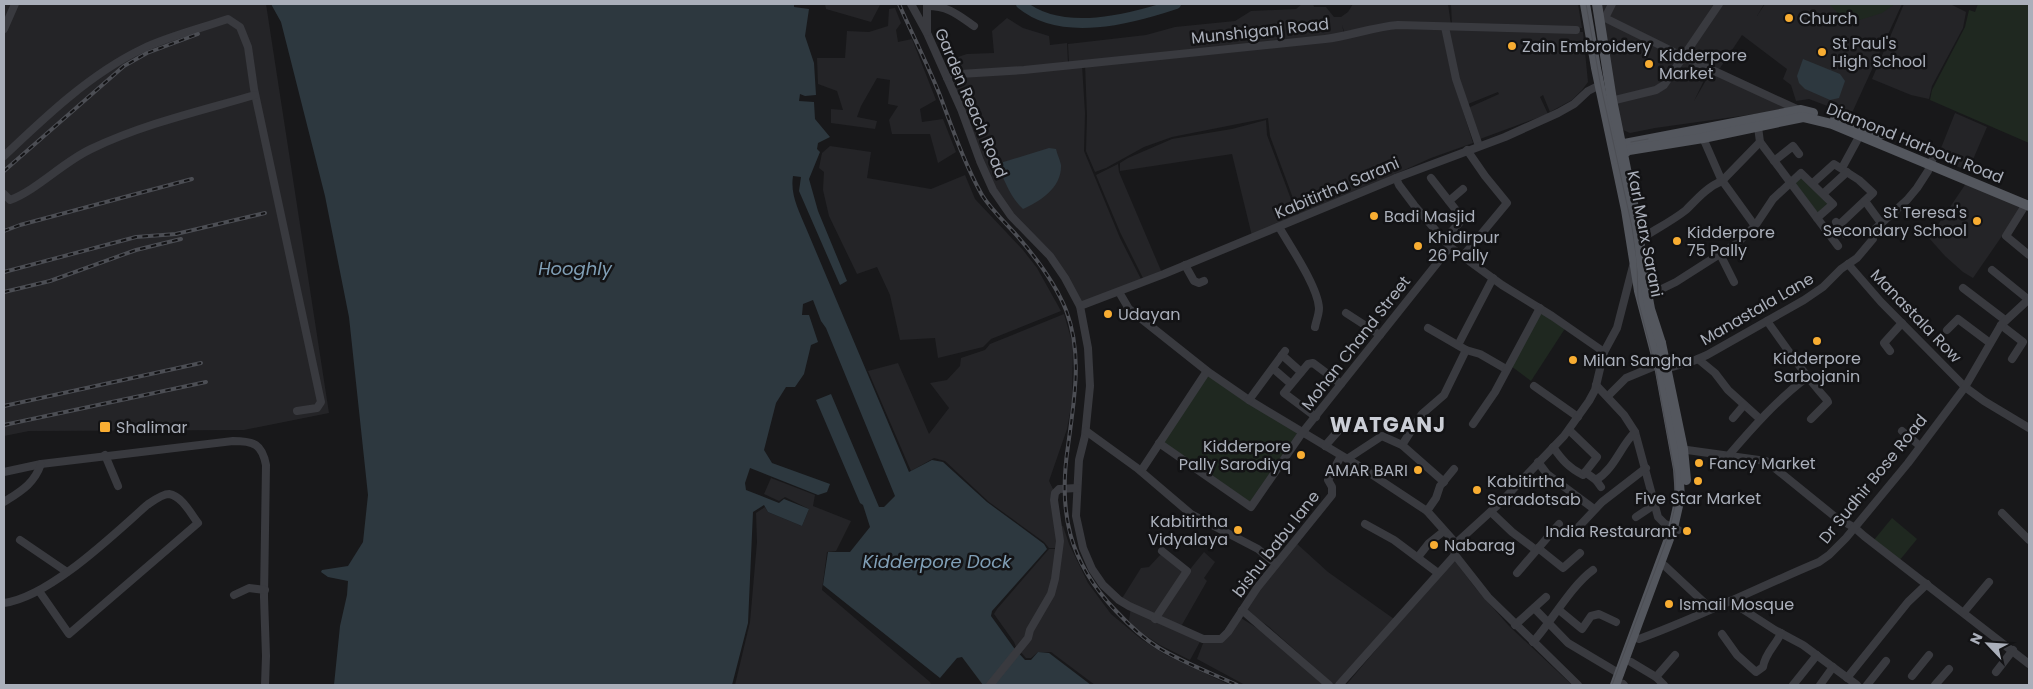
<svg xmlns="http://www.w3.org/2000/svg" width="2033" height="689" viewBox="0 0 2033 689" font-family="Poppins,sans-serif">
  <style>
    .built { fill: #242427 }
    .green { fill: #1f2820 }
    .water { fill: #2d383f }
    .lines { fill: none; stroke-linecap: round; stroke-linejoin: round }
    .river { stroke: #2d383f; stroke-width: 10 }
    .minor { stroke: #393a3f; stroke-width: 8 }
    .major { stroke: #54575e; stroke-width: 10 }
    .tram { stroke: #4c4e54; stroke-width: 1 }
    .rail-casing { stroke: #4c4e54; stroke-width: 4 }
    .rail { stroke: #131315; stroke-width: 2; stroke-dasharray: 5.5; stroke-linecap: butt }
    .major-bridge { stroke: #54575e; stroke-width: 10 }
    .poi-dot { fill: #f8ad32; stroke: #131315; stroke-width: 2 }
    .labels { text-anchor: middle; dominant-baseline: central; stroke-width: 5; stroke-linejoin: round; paint-order: stroke }
    .poi-label { font-size: 16px; fill: #aaafba; stroke: #131315; text-anchor: start }
    .street-label { font-size: 16px; fill: #aaafba; stroke: #131315 }
    .water-label { font-size: 18px; font-style: italic; fill: #809fb6; stroke: #131315 }
    .district-label { font-size: 21px; font-weight: bold; letter-spacing: 1px; fill: #cbced6; stroke: #131315 }
  </style>
  <rect width="100%" height="100%" fill="#18181a"/>
  <g class="built">
    <path d="M4,4h262l63,409 -85,17 -215,1 -25,5z"/>
    <path d="M825,4h70l-15,1 -9,17 -45,-13z"/>
    <path d="M1302,4h11l1,3h12l8,10h7l7,-5 5,-8h95l3,21 -52,-2 -54,11 -3,-9 2,9 -275,29 -1,-19 78,-9 29,-8 60,-6 16,-10 45,-2z"/>
    <path d="M1451,4h127l4,24 -130,-3z"/>
    <path d="M1593,4h125l-34,50 25,16 -15,31 18,-31 76,36 -5,4 -128,18 -25,5 -9,-4z"/>
    <path d="M1720,4h44l-7,12 8,-12h137l-51,111 -42,-16 -13,2 -5,-16 -8,-6 4,-10 -45,-34 -24,36 -32,-14z"/>
    <path d="M1904,4h46l16,8 -3,16 -31,58 -3,13 -18,-4 -39,-16z"/>
    <path d="M895,8l6,15 -5,7 2,12 14,-3 24,61 -16,9 2,13 21,-3 13,33 -18,11 -8,-29h-38l-3,-14 9,-14 -10,-2 2,-24 -13,-2 -16,28 -4,11 20,4 -2,8 -44,-6v-14l12,1 -6,-19 -19,-7 -1,-26h28l2,-27 22,1 19,-6 1,-17z"/>
    <path d="M1007,18l16,10 26,8 1,9 17,-2 1,20 -105,9 -5,-15 9,-3 27,-1 -2,-22z"/>
    <path d="M1378,28l64,1 10,47 21,67 -42,15 -131,59 -30,-81 -2,-18 -96,19 -28,10 -38,21 -11,4 -9,-21 1,-35 -2,-52 220,-22z"/>
    <path d="M1447,28l136,4 5,50 -6,8 -10,10 -22,12 -7,-17 -3,2 8,17 -68,25 -12,-31 31,-14 -1,-2 -30,12 -10,-28z"/>
    <path d="M1082,65l3,48 -1,38 36,87 22,43 -61,23 -28,-47 -25,-24 -34,-43 -44,-111 10,-3z"/>
    <path d="M1955,113l32,14 -19,44 -31,-13z"/>
    <path d="M1266,120l1,15 31,83 -46,18 -20,-82 -112,17v-8l8,-5 44,-19 60,-10z"/>
    <path d="M830,146l41,6 -4,26 64,11 34,-14 10,24 48,51 14,18 24,43 -70,28 -8,8 -45,11 -3,-20 -35,2 -10,-45 -13,-28 -20,7 -28,-58 -6,-26 1,-18 -5,-4 3,-15z"/>
    <path d="M1118,164l1,8 43,101 -18,7 -24,-48 -24,-57z"/>
    <path d="M1969,179l55,25 -51,74 -10,-6 -18,-16 -16,-18z"/>
    <path d="M1064,314l9,31 -1,56 -5,28 -18,52 5,10 3,57h-8l-5,-6 -55,-40 -44,-41 -11,-3 -23,13 -43,-100 30,-8 31,71 20,-26 -19,-25 17,-3 13,-14 1,-8 24,-8 5,-6z"/>
    <path d="M771,478l44,17 -2,11 38,15 -15,30 -9,1 -5,38 108,92 1,3h-196l15,-63 7,-80 -1,-29 9,-6 3,5 34,14 7,-17 -24,-12 -6,4 -15,-7z"/>
    <path d="M1063,526l6,18 19,39 23,31 30,25 25,16 64,30h-135l-44,-33h-13l-7,6h-5l-10,-11 -2,-5 -20,-28 3,-5 52,-60h12l-1,-22z"/>
    <path d="M1295,542l33,30 66,47 -60,66 -66,-59 -23,-16z"/>
    <path d="M1204,552l11,10 -11,16 3,3 -28,49 22,10 -11,20 -30,-15 -21,-14 -10,-10 2,-15 -10,-6 20,-32 8,-1 13,-14 25,20z"/>
    <path d="M1455,561l19,25 35,40 63,59h-226l85,-100z"/>
    <path d="M1241,618l19,12 64,55h-79l-48,-26 7,-18 15,2z"/>
  </g>
  <g class="green">
    <path d="M1829,4h66l-13,9 -29,9 -13,-7z"/>
    <path d="M1978,4h51v139l-99,-43 2,-10 33,-63 4,-17 6,2z"/>
    <path d="M1801,174l30,30 -14,12 -25,-34z"/>
    <path d="M1540,310l26,17 -35,54 -20,-15z"/>
    <path d="M1208,374l90,58 -48,70 -88,-60z"/>
    <path d="M1892,518l25,21 -18,22 -25,-21z"/>
  </g>
  <g class="water">
    <path d="M271,4h523v3l15,2 -4,27 9,27 2,32 -11,1 -5,-2 -1,7 15,1 1,17 15,18 -12,6 -1,6 3,3 -11,27 9,32 29,70 -7,4 -41,-94 2,-14 -8,-1c-3,19 6,35 13,52l103,244 23,-12 11,2 44,40 57,42 3,5 -55,62 -1,5 23,32 11,12h6l7,-8 11,1 42,32h-108l-21,-28 -5,1 -17,20 -117,-93 5,-33h22l20,-25 -7,-22 -3,-2 -44,-103 15,-6 48,113h5l11,-11 -69,-168 -5,-7 -8,-21 -10,4 -1,11h7l9,27 -7,3 -7,29 -9,13h-9l-10,16 -12,47 8,13 58,21 -3,8 -9,3 -68,-27 -5,15 1,7 33,13 5,-4 25,10 -7,17 -34,-14 -4,-7 -11,7 -5,111 -16,62h-398l6,-59 7,-31 1,-14 -20,-4 -7,-5 1,-2 26,-4 15,-24 5,-47 -19,-178 -24,-121 -44,-174z"/>
    <path d="M1803,59l37,15 5,7 -6,17 -9,2 -25,-11 -6,-6 -2,-7z"/>
    <path d="M1049,148l7,1c1,5 4,11 5,16 1,22 -20,36 -38,44 -13,-12 -19,-30 -26,-45z"/>
  </g>
  <g class="lines">
    <path class="river" d="M1021,4c41,34 110,15 155,0"/>
    <g class="minor">
      <path d="M911,4l16,29 34,76 19,52 13,29 18,26 39,40 15,22 15,28 8,42 2,38 -5,50 -6,24 -3,56 7,32 9,21 11,16 16,15 10,6 74,33h18l7,-7 29,-44 75,-93v-8l-4,-7 13,-24"/>
      <path d="M1612,4l-7,14 79,39 117,54"/>
      <path d="M927,6c21,0 30,8 47,20"/>
      <path d="M1445,27l11,52 23,67"/>
      <path d="M4,29l11,-25"/>
      <path d="M927,32v-28"/>
      <path d="M947,78l13,-4 64,-4 301,-31c25,-3 48,-12 73,-14l178,5"/>
      <path d="M1607,102l49,-12 8,-5 55,-81"/>
      <path d="M1758,127l2,15 78,104"/>
      <path d="M1703,138l18,41 34,47"/>
      <path d="M4,156c41,-39 86,-82 138,-107 24,-12 60,-21 86,-30l12,8 8,20 6,42 67,313 -4,6 -20,3"/>
      <path d="M1774,161l19,-15 6,8"/>
      <path d="M1842,168l18,-33"/>
      <path d="M1396,178l3,7 15,20 36,42 52,38 50,31 52,36"/>
      <path d="M1431,178l28,36 -1,2 2,6 -16,18"/>
      <path d="M1813,183l21,-19 25,16 14,13 -35,33"/>
      <path d="M1824,193l23,-21"/>
      <path d="M4,194l6,6c27,-10 53,-38 81,-51 52,-25 109,-38 164,-54"/>
      <path d="M1449,201l14,-12"/>
      <path d="M1865,201l16,22"/>
      <path d="M2026,204l-20,32 23,19"/>
      <path d="M1836,222l9,12"/>
      <path d="M1279,227c11,19 39,60 40,81 0,7 -3,13 -4,19"/>
      <path d="M1636,242c16,-11 35,-20 50,-32 11,-11 21,-23 36,-29l38,-39"/>
      <path d="M1720,254l14,28"/>
      <path d="M1463,256l44,-53 -22,-27 -18,-26"/>
      <path d="M1848,264l33,38 84,85 19,14 45,27"/>
      <path d="M1185,265l9,16 5,2 5,-2"/>
      <path d="M1992,270l37,30"/>
      <path d="M1963,288l42,32"/>
      <path d="M1119,292l10,17 78,62 42,29 110,66 68,45 25,28 3,16 33,42 90,88"/>
      <path d="M1643,298l33,-16 61,-39 18,-17 18,-27 28,-26 32,31 -16,14"/>
      <path d="M1080,306l84,-32 237,-98 104,-39 53,-24 16,-9 14,-13 12,-6"/>
      <path d="M1346,313l34,22"/>
      <path d="M1767,321c19,26 37,54 60,79l1,2 -17,17"/>
      <path d="M2001,325l22,17 -11,17"/>
      <path d="M1947,330l11,-11 32,24"/>
      <path d="M1458,345l35,-67"/>
      <path d="M1466,350l14,4 26,15"/>
      <path d="M1890,351l-6,-8 18,-20"/>
      <path d="M1282,355l19,17"/>
      <path d="M1698,359l17,14 13,17 32,29"/>
      <path d="M1662,370l31,-9 14,-6 97,-55 19,-13 18,-18 16,-11 16,-19 2,-10 32,-29 10,-12 11,-17 5,-13"/>
      <path d="M1276,371l15,13"/>
      <path d="M1596,385l28,30 11,17 23,85 7,7 13,6"/>
      <path d="M1534,386l44,31"/>
      <path d="M1608,396l18,-18 29,-12"/>
      <path d="M1249,400l36,-49"/>
      <path d="M1316,417l-32,-24 24,-29 5,-1 28,21"/>
      <path d="M1733,418l11,-13"/>
      <path d="M1473,424l22,-32 45,-84"/>
      <path d="M1086,431l51,37 54,46 67,35 18,15"/>
      <path d="M1902,431l18,15"/>
      <path d="M1159,443l92,64 51,-74 148,-186"/>
      <path d="M1402,445l20,-31 22,-19 22,-45 -38,-22"/>
      <path d="M1325,446l21,-24"/>
      <path d="M1553,447c9,13 16,21 30,28l14,-18 -28,-27"/>
      <path d="M1680,449l86,12 68,55 21,12 9,8 165,128"/>
      <path d="M105,455l13,31"/>
      <path d="M1729,455c24,-28 48,-55 77,-77"/>
      <path d="M1347,459l35,-23 20,9 42,37"/>
      <path d="M1538,462l9,12 47,35"/>
      <path d="M1141,471l66,-100"/>
      <path d="M4,472l37,-8 192,-23c21,0 29,3 33,24l-2,132 2,59 -1,29"/>
      <path d="M1585,472l11,8 5,7"/>
      <path d="M1596,480c19,-12 24,-33 39,-48"/>
      <path d="M4,502c17,-11 30,-18 37,-38"/>
      <path d="M1427,511l9,-13 4,-12 14,-17"/>
      <path d="M1491,512l21,20 24,18"/>
      <path d="M2002,513l27,27"/>
      <path d="M1636,517l18,-12"/>
      <path d="M1365,524l29,16 44,33"/>
      <path d="M1571,535l31,-33 44,-34"/>
      <path d="M20,540l47,32"/>
      <path d="M1453,546l47,-43 64,-67 25,-35 6,-11 9,-38 13,-24 16,-62"/>
      <path d="M1538,548l25,20 17,-15"/>
      <path d="M1418,557l11,-14 15,-12"/>
      <path d="M1660,565l5,1 46,43"/>
      <path d="M1517,573l42,-49"/>
      <path d="M234,595l15,-7 16,2"/>
      <path d="M1730,601l45,29 28,15 54,40"/>
      <path d="M4,603c45,-6 108,-67 143,-98 6,-4 15,-11 22,-11 13,2 22,20 29,29l-129,111 -30,-43"/>
      <path d="M1534,608l34,35 52,31"/>
      <path d="M1242,610l87,75"/>
      <path d="M1559,610l23,19 9,-13 8,-2 17,8"/>
      <path d="M1964,612l25,-30"/>
      <path d="M1155,619l32,-48 -25,-20"/>
      <path d="M1515,625l31,-28"/>
      <path d="M1722,634l15,21 19,17 7,-5c2,-14 13,-22 18,-34"/>
      <path d="M1633,637l6,2c61,-22 120,-52 180,-77l10,-7 17,-17 62,-75 57,-76 36,-62 28,-26"/>
      <path d="M1533,642c19,-21 38,-56 60,-72"/>
      <path d="M1631,662l25,15 8,8"/>
      <path d="M1996,672l17,-22"/>
      <path d="M1912,676l17,-21"/>
      <path d="M1656,677l19,-22"/>
      <path d="M1847,678l61,-76 19,-18"/>
      <path d="M1623,684l1,1"/>
      <path d="M990,685l38,-47 2,-8 21,-36 4,-15 5,-38 -6,-41 1,-7 4,-4 18,-1"/>
      <path d="M1339,685l116,-130"/>
      <path d="M1793,685l24,-30"/>
      <path d="M1820,685l13,-18"/>
      <path d="M1867,685l19,-24"/>
      <path d="M1935,685l14,-16"/>
    </g>
    <g class="major">
      <path d="M1585,4l11,64 30,142 13,81 21,80 18,98 2,28 -7,31 -58,157"/>
      <path d="M1835,119l15,4 30,12"/>
      <path d="M1614,146l187,-36 12,3"/>
      <path d="M1618,159l6,-6 5,-3 74,-12 100,-21 29,7 197,82"/>
      <path d="M1661,343l22,106 3,31"/>
    </g>
    <g class="tram">
      <path d="M1586,4l14,78 32,145 5,34 1,39 17,66 20,108v32l-7,30 -56,149"/>
      <path d="M1631,142l17,-3"/>
    </g>
    <g class="rail-casing">
      <g id="rail">
        <path d="M899,4c13,30 28,59 40,89 13,34 25,70 43,102 10,16 25,29 37,43 17,20 37,47 47,72 17,45 8,90 2,136 -10,67 1,116 48,165 13,14 27,27 43,37 25,15 52,25 78,37"/>
        <path d="M4,171l120,-105 23,-13 51,-19"/>
        <path d="M4,231l16,-6 172,-46"/>
        <path d="M4,272l132,-35 40,-3 89,-21"/>
        <path d="M4,292l46,-11 86,-31 45,-11"/>
        <path d="M4,406l197,-43"/>
        <path d="M4,425l202,-43"/>
      </g>
    </g>
    <use href="#rail" class="rail"/>
    <path class="major-bridge" d="M1597,4l15,96 26,128 4,38 8,43 11,34"/>
  </g>
  <g class="poi-dot">
    <circle cx="1789" cy="18" r="5"/>
    <circle cx="1512" cy="46" r="5"/>
    <circle cx="1822" cy="52" r="5"/>
    <circle cx="1649" cy="64" r="5"/>
    <circle cx="1374" cy="216" r="5"/>
    <circle cx="1977" cy="221" r="5"/>
    <circle cx="1677" cy="241" r="5"/>
    <circle cx="1418" cy="246" r="5"/>
    <circle cx="1108" cy="314" r="5"/>
    <circle cx="1817" cy="341" r="5"/>
    <circle cx="1573" cy="360" r="5"/>
    <rect x="99" y="421" width="12" height="12" rx="2.5"/>
    <circle cx="1301" cy="455" r="5"/>
    <circle cx="1699" cy="463" r="5"/>
    <circle cx="1418" cy="470" r="5"/>
    <circle cx="1698" cy="481" r="5"/>
    <circle cx="1477" cy="490" r="5"/>
    <circle cx="1238" cy="530" r="5"/>
    <circle cx="1687" cy="531" r="5"/>
    <circle cx="1434" cy="545" r="5"/>
    <circle cx="1669" cy="604" r="5"/>
  </g>
  <g class="labels">
    <g class="poi-label">
      <text x="1799" y="18">Church</text>
      <text x="1832" y="43">St Paul's<tspan x="1832" dy="18">High School</tspan></text>
      <text x="1522" y="46">Zain Embroidery</text>
      <text x="1659" y="55">Kidderpore<tspan x="1659" dy="18">Market</tspan></text>
      <text x="1967" y="212" text-anchor="end">St Teresa's<tspan x="1967" dy="18">Secondary School</tspan></text>
      <text x="1384" y="216">Badi Masjid</text>
      <text x="1687" y="232">Kidderpore<tspan x="1687" dy="18">75 Pally</tspan></text>
      <text x="1428" y="237">Khidirpur<tspan x="1428" dy="18">26 Pally</tspan></text>
      <text x="1118" y="314">Udayan</text>
      <text x="1817" y="358" text-anchor="middle">Kidderpore<tspan x="1817" dy="18">Sarbojanin</tspan></text>
      <text x="1583" y="360">Milan Sangha</text>
      <text x="116" y="427">Shalimar</text>
      <text x="1291" y="446" text-anchor="end">Kidderpore<tspan x="1291" dy="18">Pally Sarodiyq</tspan></text>
      <text x="1709" y="463">Fancy Market</text>
      <text x="1408" y="470" text-anchor="end">AMAR BARI</text>
      <text x="1487" y="481">Kabitirtha<tspan x="1487" dy="18">Saradotsab</tspan></text>
      <text x="1698" y="498" text-anchor="middle">Five Star Market</text>
      <text x="1228" y="521" text-anchor="end">Kabitirtha<tspan x="1228" dy="18">Vidyalaya</tspan></text>
      <text x="1677" y="531" text-anchor="end">India Restaurant</text>
      <text x="1444" y="545">Nabarag</text>
      <text x="1679" y="604">Ismail Mosque</text>
    </g>
    <g class="street-label">
      <text transform="translate(1260 31) rotate(-6)">Munshiganj Road</text>
      <text transform="translate(971 103) rotate(67)">Garden Reach Road</text>
      <text transform="translate(1915 143) rotate(22)">Diamond Harbour Road</text>
      <text transform="translate(1337 188) rotate(-23)">Kabitirtha Sarani</text>
      <text transform="translate(1645 234) rotate(79)">Karl Marx Sarani</text>
      <text transform="translate(1757 309) rotate(-30)">Manastala Lane</text>
      <text transform="translate(1916 316) rotate(46)">Manastala Row</text>
      <text transform="translate(1356 343) rotate(-52)">Mohan Chand Street</text>
      <text transform="translate(1873 479) rotate(-51)">Dr Sudhir Bose Road</text>
      <text transform="translate(1276 544) rotate(-52)">bishu babu lane</text>
    </g>
    <g class="water-label">
      <text x="575" y="268">Hooghly</text>
      <text x="937" y="561">Kidderpore Dock</text>
    </g>
    <g class="district-label">
      <text x="1388" y="424">WATGANJ</text>
    </g>
  </g>
  <rect width="2033" height="689" fill="none" stroke="#aaafba" stroke-width="10"/>
  <g transform="translate(1988 644) rotate(295)" stroke="#131315" stroke-width="4" paint-order="stroke">
  <path d="M0-4L9 19L0 12L-9 19Z" fill="#aaafba"/>
  <text y="-8" font-size="14" font-weight="bold" text-anchor="middle" fill="#aaafba">N</text>
  </g>
</svg>
